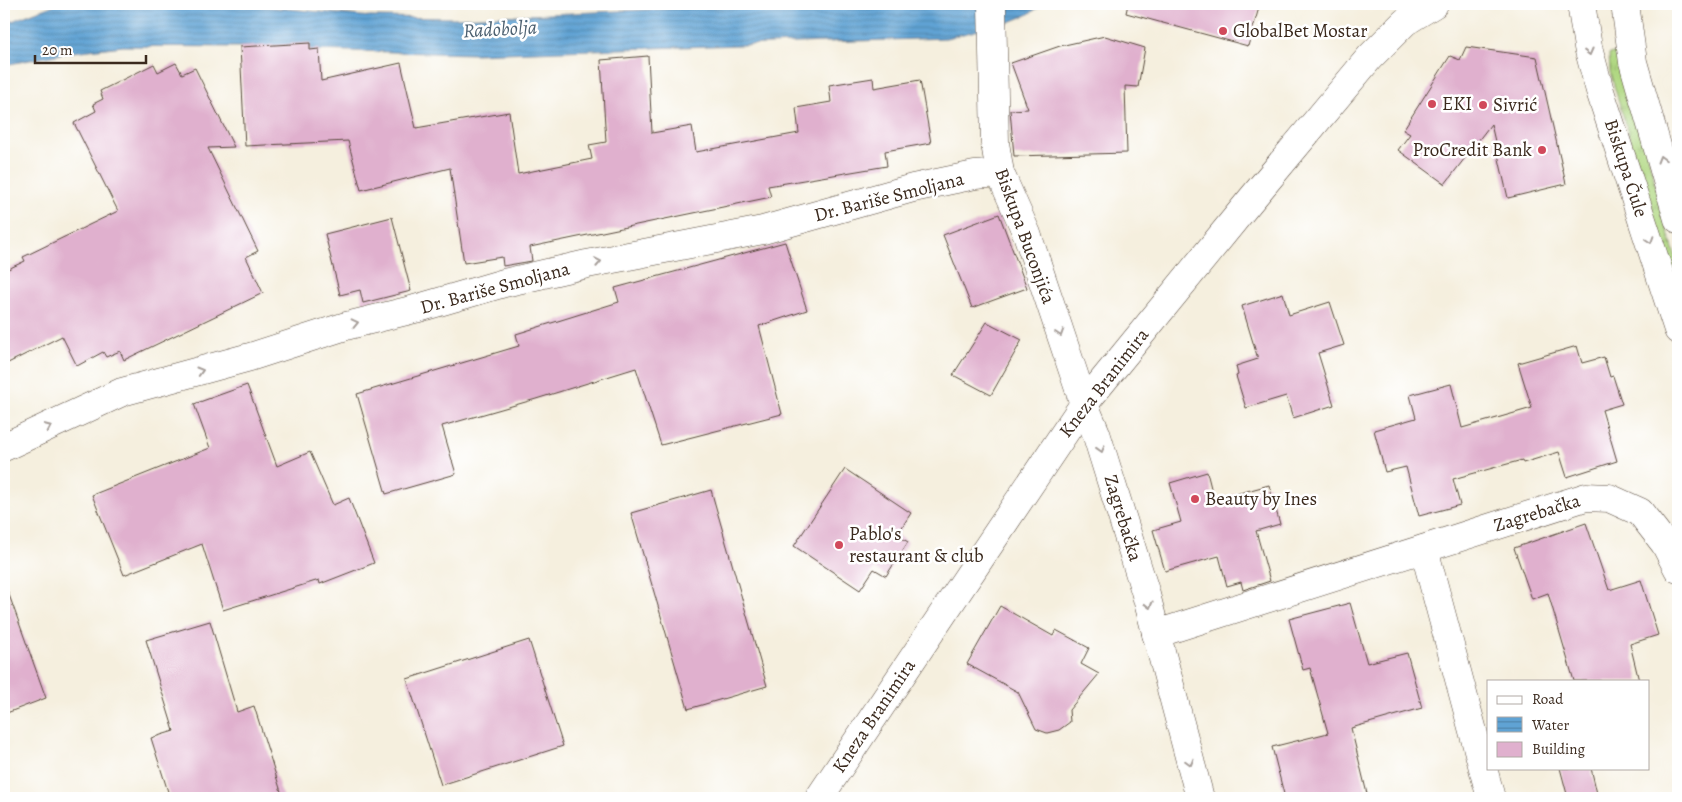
<svg xmlns="http://www.w3.org/2000/svg" width="1682" height="802" viewBox="0 0 1682 802" font-family="Alegreya,serif">
  <style>
    .grass { fill: url(#grass-tufts); stroke: #768150 }
    .water { fill: url(#water-rules); stroke: #4e6679 }
    .building { fill: #e0b0ce }
    .lines { fill: none; stroke-linecap: round; stroke-linejoin: round }
    .minor-casing { stroke: #57483b; stroke-width: 29 }
    .major-casing { stroke: #57483b; stroke-width: 29 }
    .minor { stroke: #fff; stroke-width: 28 }
    .major { stroke: #fff; stroke-width: 28 }
    .oneway { stroke: #a79f9a }
    .poi-dot { fill: #d1495b; stroke: #fff; stroke-width: 2 }
    .labels { text-anchor: middle; dominant-baseline: central; stroke-width: 5; stroke-linejoin: round; paint-order: stroke }
    .poi-label { font-size: 19px; fill: #3b2a1e; stroke: #fff; text-anchor: start }
    .street-label { font-size: 19px; fill: #3b2a1e; stroke: #fff }
    .water-label { font-size: 20px; font-style: italic; fill: #4c6070; stroke: #fff }
  </style>
  <defs>
    <pattern id="grass-tufts" width="24" height="20" patternUnits="userSpaceOnUse" patternTransform="scale(1.25)"><rect width="24" height="20" fill="#b0d882"/><path d="M3 7l-1-3M5 7V3M7 7l1-3M15 17l-1-3M17 17v-4M19 17l1-3" fill="none" stroke="#98ba70"/></pattern>
    <pattern id="water-rules" width="6" height="5" patternUnits="userSpaceOnUse" patternTransform="scale(1.25)"><rect width="6" height="5" fill="#60a3d4"/><path d="M0 2.5h6" fill="none" stroke="#5085ab"/></pattern>
  </defs>
  <rect width="100%" height="100%" fill="#fff"/>
  <filter id="ink" filterUnits="userSpaceOnUse"><feTurbulence type="fractalNoise" baseFrequency=".02" numOctaves="2"/><feDisplacementMap in="SourceGraphic" scale="10" xChannelSelector="R" yChannelSelector="G"/><feConvolveMatrix kernelMatrix="1 2 1 2 8 2 1 2 1" color-interpolation-filters="sRGB"/></filter>
  <filter id="wash" filterUnits="userSpaceOnUse"><feTurbulence type="fractalNoise" baseFrequency=".0096" numOctaves="4" result="noise"/><feDisplacementMap in="SourceGraphic" scale="20" xChannelSelector="R" yChannelSelector="G"/><feGaussianBlur stdDeviation="1.12" result="paint"/><feColorMatrix in="noise" values="0 0 0 0 0 0 0 0 0 0 0 0 0 0 0 0 0 1.4 0 .05"/><feComposite in="paint" operator="in"/></filter>
  <g filter="url(#wash)">
    <rect width="100%" height="100%" fill="#f5efde"/>
    <path class="grass" d="M1622,51l43,172 13,41v33l-18,-57 -50,-168 -1,-18z"/>
    <path class="water" d="M75,4h125l68,3 103,10 85,1 327,-14h261l-17,11 -23,9 -58,14 -472,16 -164,-4v-7l-70,4 -117,-1 -51,6 -68,13v-41l50,-19z"/>
    <g id="blocks">
      <g class="building">
        <path d="M1128,4h132l-12,42 -122,-33z"/>
        <path d="M1105,36l40,12 -7,39 -13,-1 2,67 -113,3 -4,-46 18,-1 -17,-46 49,-17z"/>
        <path d="M310,43v7l9,-1 2,32 80,-18 15,65 93,-16 9,62 74,-15 -3,-14 17,-3 -5,-82 47,-4 4,77 40,-7 4,26 103,-19 -3,-25 35,-6 -2,-17 44,-7 1,10 46,-8 11,63 -46,8 2,15 -119,20 3,11 -241,50 2,14 -29,5 -1,-9 -38,6 -14,-95 -89,22 -13,-49 -103,5 -5,-99z"/>
        <path d="M1466,47l71,10 29,127 -58,14 -17,-74 -46,60 -47,-34 12,-16 -7,-4 47,-74 10,4z"/>
        <path d="M176,63l6,11 13,-6 39,79 -26,1 50,103 -12,6 17,36 -139,67 -4,-9 -14,6 -3,-5 -26,14 -15,-30 -58,29v-94l21,-10 -2,-4 95,-46 -44,-88 22,-12 -3,-7 10,-5 -3,-8 54,-27 4,8z"/>
        <path d="M999,214l28,74 -55,20 -29,-73z"/>
        <path d="M392,217l19,74 -48,12 -3,-13 -20,5 -15,-61z"/>
        <path d="M785,242l22,68 -48,16 23,88 -121,31 -25,-77 -100,31 -94,27 14,48 -70,20 -29,-100 162,-48 -3,-12 103,-32 -4,-14z"/>
        <path d="M1283,293l6,22 41,-13 14,43 -26,8 16,52 -41,13 -7,-22 -40,12 -10,-32 2,-1 -2,-9 22,-7 -16,-53z"/>
        <path d="M987,322l35,18 -31,55 -38,-20z"/>
        <path d="M1577,346l5,17 22,-6 6,20 3,-1 9,28 -20,6 15,51 -50,16 -8,-25 -36,11 -1,-3 -69,19 7,26 -41,11 -13,-49 -21,5 -11,-42 42,-12 -6,-23 41,-11 11,44 70,-20 -14,-45z"/>
        <path d="M247,385l30,81 33,-14 23,53 16,-7 25,65 -54,21 -1,-4 -96,30 -21,-66 -78,31 -32,-80 118,-47 -16,-44z"/>
        <path d="M845,469l66,44 -14,22 11,7 -22,34 -12,-7 -14,21 -66,-44z"/>
        <path d="M1207,472l7,28 55,-15 11,39 -24,7 14,50 -27,9 -2,-8 -14,4 -8,-30 -54,15 -12,-41 28,-8 -11,-39z"/>
        <path d="M711,490l56,196 -79,23 -57,-196z"/>
        <path d="M1586,523l23,67 32,-10 17,55 -28,9 9,37h-65l-26,-88 -16,6 -18,-51z"/>
        <path d="M8,592l38,106 -42,16v-121z"/>
        <path d="M1350,603l17,60 40,-10 15,55 -71,20 17,70h-83l-13,-51 56,-14 -18,-65 -7,2 -14,-51z"/>
        <path d="M1000,606l53,30 3,-6 33,18 -8,16 18,10 -30,36 1,12 -11,8 -12,3 -11,-4 -18,-37 -51,-28z"/>
        <path d="M210,621l27,91 17,-6 29,92h-113l-19,-60 23,-7 -28,-91z"/>
        <path d="M529,640l34,106 -122,39 -34,-106z"/>
        <path d="M1560,768h31l7,30h-30z"/>
      </g>
    </g>
  </g>
  <g filter="url(#ink)">
    <use href="#blocks" fill-opacity="0" stroke="#57483b" stroke-width="1"/>
    <g class="lines">
      <g class="minor-casing">
        <g id="minor">
          <path d="M992,4l3,139 5,30 27,61 57,170 12,29 49,158 55,207"/>
          <path d="M4,447l118,-55 128,-35 96,-31 69,-17 89,-26 83,-19 176,-34 150,-42 62,-13 25,-2"/>
          <path d="M1424,549l67,249"/>
          <path d="M1156,634l430,-137 23,1 31,14 25,32 13,25"/>
        </g>
      </g>
      <g class="major-casing">
        <g id="major">
          <path d="M1581,4l7,43 12,44 78,239"/>
          <path d="M1625,4l8,58 45,157"/>
          <path d="M819,798l265,-394 165,-202 121,-145 35,-35 29,-18"/>
        </g>
      </g>
      <use href="#minor" class="minor"/>
      <use href="#major" class="major"/>
    </g>
    <defs><path id="oneway-chevron" d="M-2-3.5L2.5 0L-2 3.5" fill="none" stroke-width="1.6" stroke-linecap="round" stroke-linejoin="round" transform="scale(1.25)"/></defs>
    <g class="oneway">
      <use href="#oneway-chevron" transform="translate(1589 52) rotate(76)"/>
      <use href="#oneway-chevron" transform="translate(1661 159) rotate(-106)"/>
      <use href="#oneway-chevron" transform="translate(1650 240) rotate(72)"/>
      <use href="#oneway-chevron" transform="translate(598 262) rotate(-11)"/>
      <use href="#oneway-chevron" transform="translate(355 323) rotate(-13)"/>
      <use href="#oneway-chevron" transform="translate(1060 333) rotate(72)"/>
      <use href="#oneway-chevron" transform="translate(200 371) rotate(-16)"/>
      <use href="#oneway-chevron" transform="translate(48 427) rotate(-25)"/>
      <use href="#oneway-chevron" transform="translate(1101 449) rotate(73)"/>
      <use href="#oneway-chevron" transform="translate(1149 605) rotate(76)"/>
      <use href="#oneway-chevron" transform="translate(1190 762) rotate(74)"/>
    </g>
  </g>
  <g class="poi-dot">
    <circle cx="1223" cy="31" r="5"/>
    <circle cx="1432" cy="104" r="5"/>
    <circle cx="1483" cy="105" r="5"/>
    <circle cx="1542" cy="150" r="5"/>
    <circle cx="1195" cy="499" r="5"/>
    <circle cx="839" cy="545" r="5"/>
  </g>
  <g class="labels">
    <g class="poi-label">
      <text x="1233" y="31">GlobalBet Mostar</text>
      <text x="1442" y="104">EKI</text>
      <text x="1493" y="105">Sivrić</text>
      <text x="1532" y="150" text-anchor="end">ProCredit Bank</text>
      <text x="1205" y="499">Beauty by Ines</text>
      <text x="849" y="534">Pablo's<tspan x="849" dy="22">restaurant &amp; club</tspan></text>
    </g>
    <g class="street-label">
      <text transform="translate(1626 168) rotate(72)">Biskupa Čule</text>
      <text transform="translate(889 197) rotate(-14)">Dr. Bariše Smoljana</text>
      <text transform="translate(1025 236) rotate(70)">Biskupa Buconjića</text>
      <text transform="translate(495 288) rotate(-15)">Dr. Bariše Smoljana</text>
      <text transform="translate(1104 383) rotate(-52)">Kneza Branimira</text>
      <text transform="translate(1537 513) rotate(-17)">Zagrebačka</text>
      <text transform="translate(1123 518) rotate(73)">Zagrebačka</text>
      <text transform="translate(874 716) rotate(-56)">Kneza Branimira</text>
    </g>
    <g class="water-label">
      <text transform="translate(500 29) rotate(-3)">Radobolja</text>
    </g>
  </g>
  <rect width="1682" height="802" fill="none" stroke="#fff" stroke-width="20"/>
  <rect x="1487" y="680" width="162" height="90" fill="#ffffff" stroke="#b1aaa5"/>
  <rect x="1497" y="696" width="25" height="8" fill="#ffffff" stroke="#b1aaa5"/>
  <text x="1532" y="704" font-size="15" fill="#3b2a1e">Road</text>
  <rect x="1497" y="717" width="25" height="15" fill="url(#water-rules)" stroke="#b1aaa5"/>
  <text x="1532" y="730" font-size="15" fill="#3b2a1e">Water</text>
  <rect x="1497" y="742" width="25" height="15" fill="#e0b0ce" stroke="#b1aaa5"/>
  <text x="1532" y="754" font-size="15" fill="#3b2a1e">Building</text>
  <path d="M35 55v8h111v-8" fill="none" stroke="#3b2a1e" stroke-width="2.5"/>
  <text x="42" y="55" font-size="15" fill="#3b2a1e" stroke="#ffffff" stroke-width="4" paint-order="stroke">20 m</text>
</svg>
